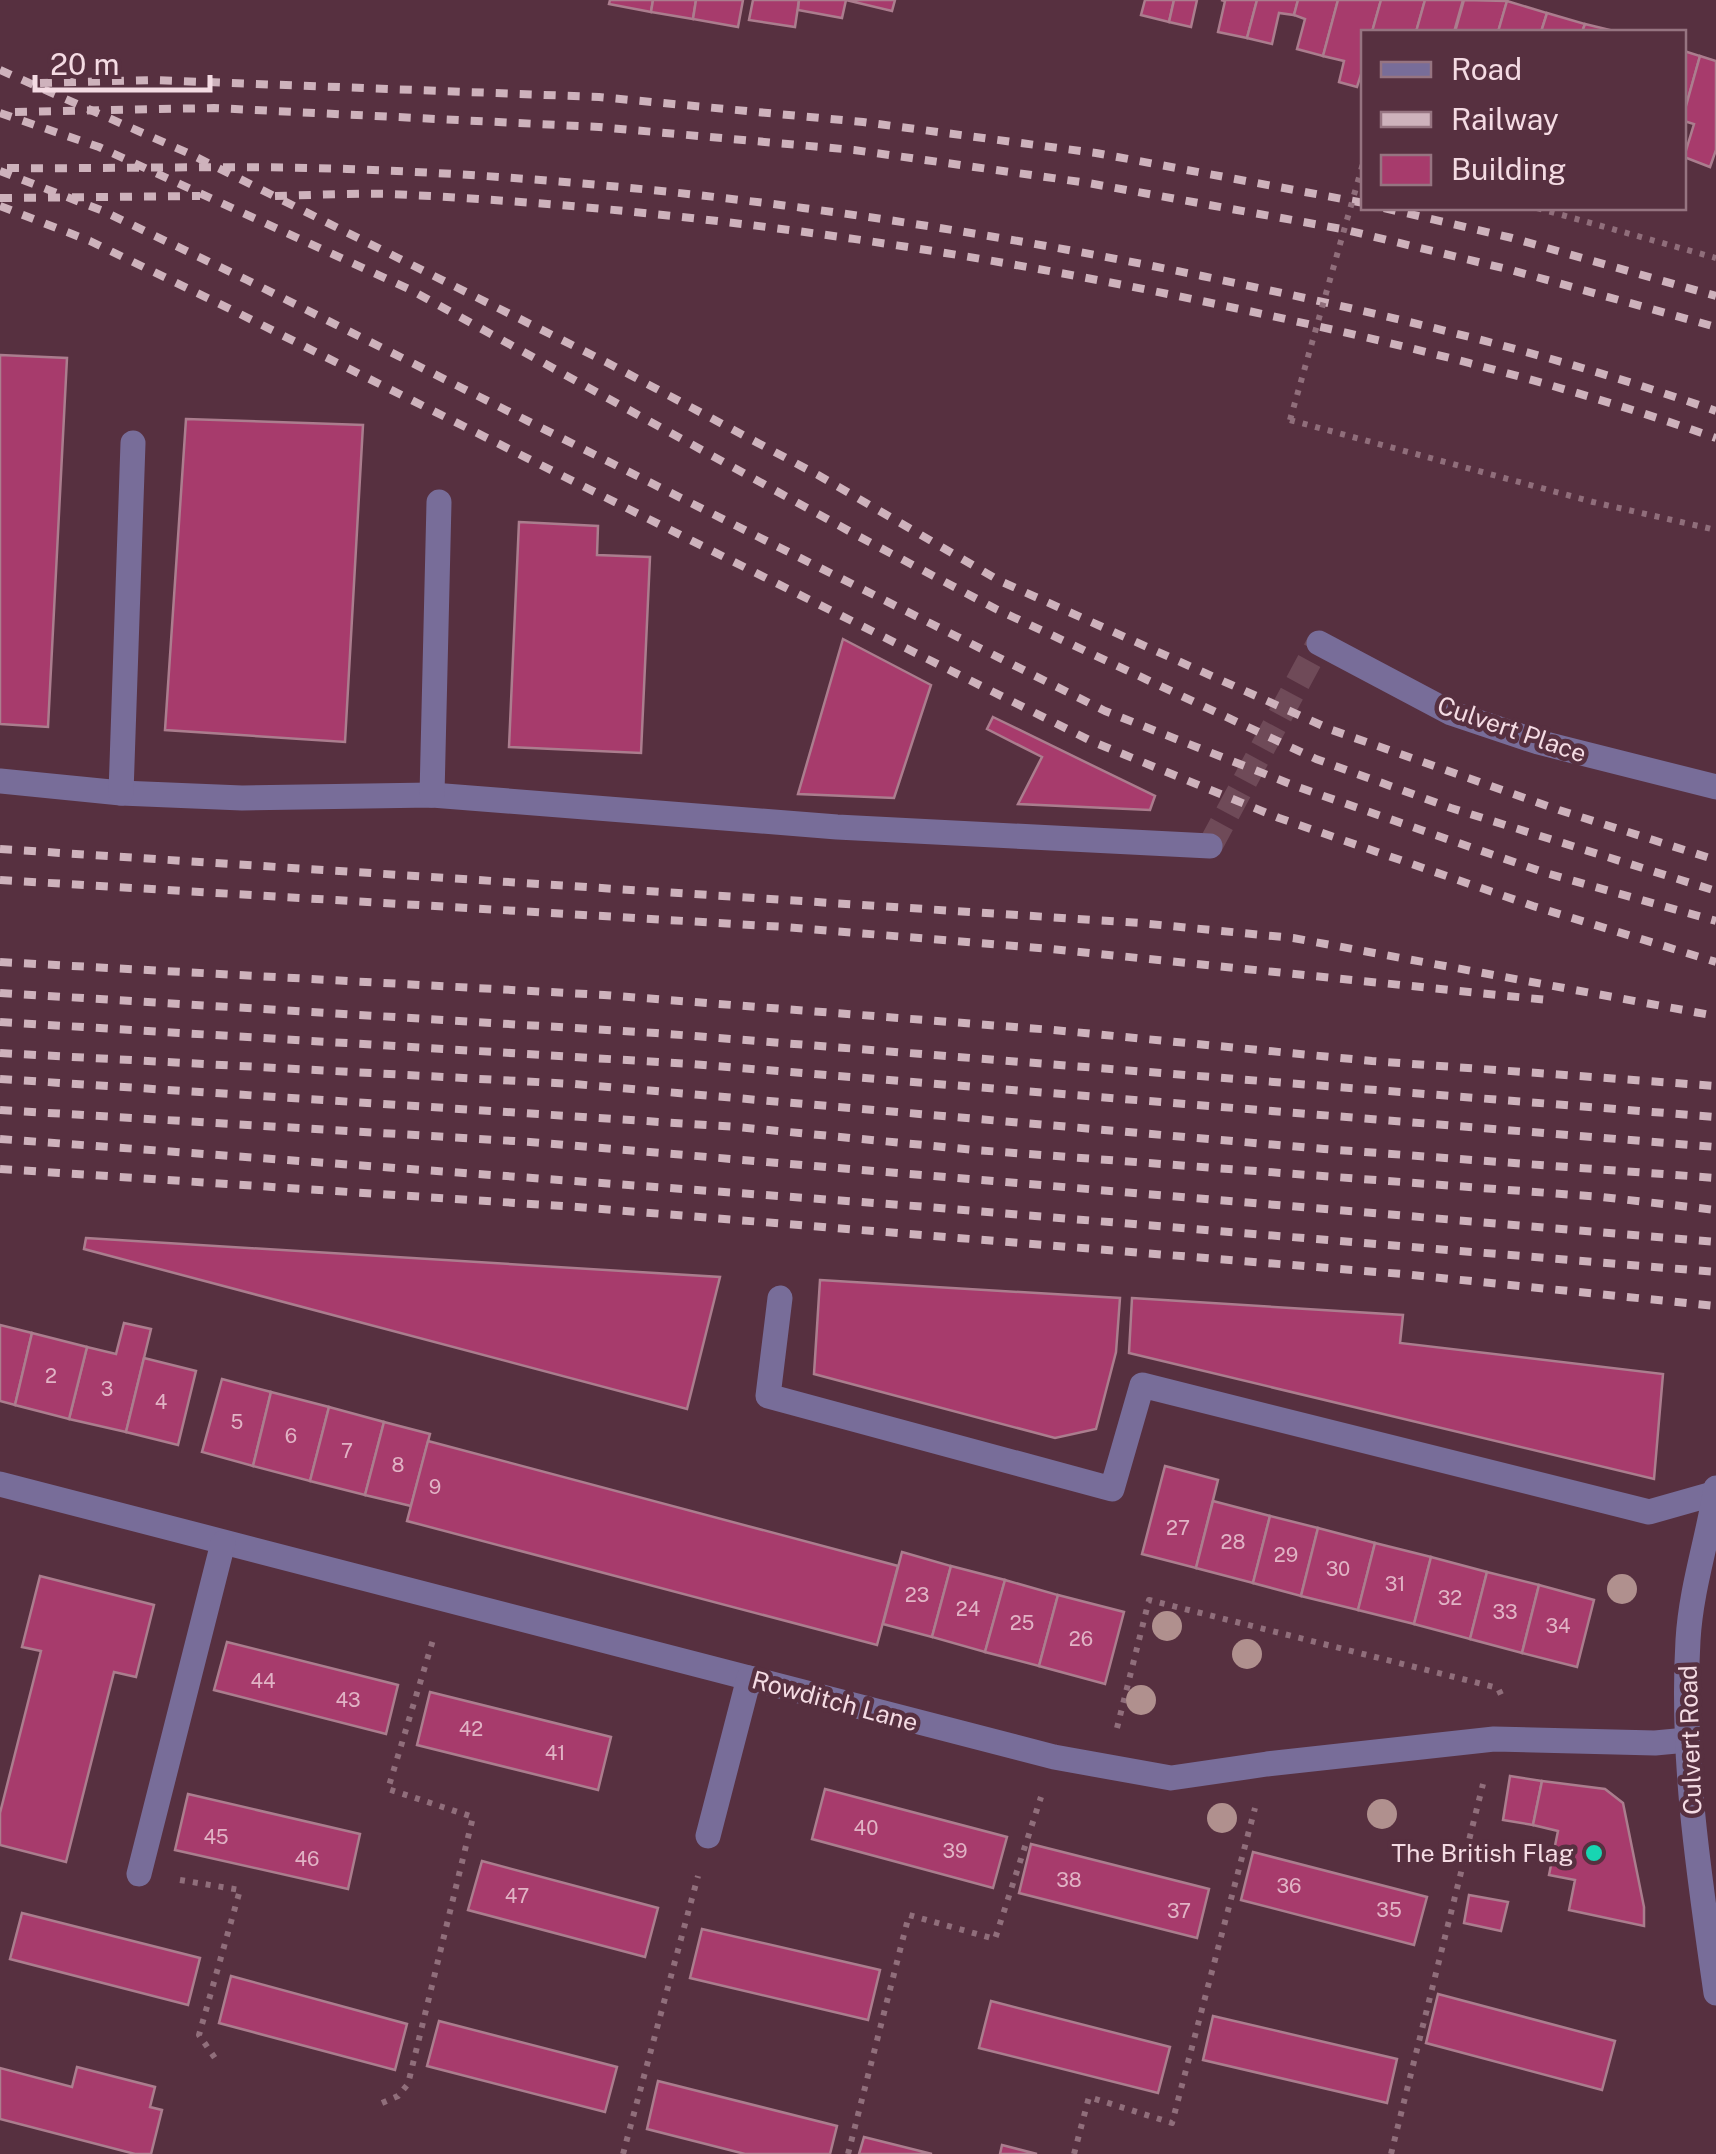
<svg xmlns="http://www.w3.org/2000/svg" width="1716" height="2154" viewBox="0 0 1716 2154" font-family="'Public Sans',sans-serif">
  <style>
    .building { fill: #a73b6c; stroke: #ab7d8e; stroke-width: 2.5 }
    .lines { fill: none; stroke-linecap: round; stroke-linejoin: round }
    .minor-tunnel { stroke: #6f4a58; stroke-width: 25; stroke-dasharray: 25 12; stroke-linecap: butt }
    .path { stroke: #906e7b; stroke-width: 6; stroke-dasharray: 5 8; stroke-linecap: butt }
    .minor { stroke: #786d99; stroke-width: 25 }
    .rail { stroke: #ceb2bc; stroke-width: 8; stroke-dasharray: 12 12; stroke-linecap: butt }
    .path-bridge { stroke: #906e7b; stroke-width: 6; stroke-dasharray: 5 8; stroke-linecap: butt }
    .tree { fill: #b0908e }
    .poi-dot { fill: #17d5b2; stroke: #573040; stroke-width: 4 }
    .labels { text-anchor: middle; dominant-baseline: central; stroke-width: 9; stroke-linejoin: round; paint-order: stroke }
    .number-label { font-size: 20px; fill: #e1b3c5 }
    .street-label { font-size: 25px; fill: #f4dbe3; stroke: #573040 }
    .poi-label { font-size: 25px; fill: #f4dbe3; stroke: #573040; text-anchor: end }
  </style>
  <rect width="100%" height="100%" fill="#573040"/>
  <g class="building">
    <path d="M610,0h43l-2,12 -42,-8z"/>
    <path d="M653,0h43l-3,19 -42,-7z"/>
    <path d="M696,0h47l-5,27 -45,-8z"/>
    <path d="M753,0h46l-4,27 -46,-7z"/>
    <path d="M799,0h47l-4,18 -44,-8z"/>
    <path d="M846,0h49l-3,11z"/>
    <path d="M1145,0h29l-5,22 -28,-7z"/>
    <path d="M1174,0h23l-6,27 -22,-5z"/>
    <path d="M1221,0h36l-10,38 -29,-6 7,-31z"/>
    <path d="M1257,0h41l-4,15 -15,-2 -7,31 -25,-6z"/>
    <path d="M1298,0h40l-15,56 -26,-7 8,-30 -11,-4z"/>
    <path d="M1338,0h43l-9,32h-8v33l-7,22 -18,-5 5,-21 -21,-5z"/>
    <path d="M1381,0h44l-9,32h-44z"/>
    <path d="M1425,0h38l-9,32h-38z"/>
    <path d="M1464,0l43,1 -9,31h-43z"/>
    <path d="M1507,1l40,12 -6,19h-43z"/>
    <path d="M1547,13l38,11 -3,8h-41z"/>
    <path d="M1585,24l33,8h-36z"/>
    <path d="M1684,51l16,5 -16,57z"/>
    <path d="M1700,56l16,5v89l-6,17 -26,-10 10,-33 -10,-3v-8z"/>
    <path d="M0,355l67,3 -19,369 -48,-3z"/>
    <path d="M186,419l177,6 -18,317 -180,-12z"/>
    <path d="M519,522l79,4 -1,29 53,2 -9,196 -132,-6z"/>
    <path d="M843,639l88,46 -37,113 -96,-4z"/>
    <path d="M993,717l162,79 -5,14 -132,-6 24,-47 -55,-28z"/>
    <path d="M86,1238l634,39 -33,132 -603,-160z"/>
    <path d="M820,1280l300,18 -4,54 -20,77 -41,9 -241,-64z"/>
    <path d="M1132,1298l271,17 -3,28 263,31 -9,105 -525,-126z"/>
    <path d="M124,1323l27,6 -25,103 -57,-13 18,-72 29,7z"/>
    <path d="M0,1325l32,8 -17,72 -15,-4z"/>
    <path d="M32,1333l55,14 -18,72 -54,-14z"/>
    <path d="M144,1358l52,13 -18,74 -52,-13z"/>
    <path d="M222,1379l49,13 -18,74 -51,-14z"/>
    <path d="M271,1392l58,15 -19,74 -57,-15z"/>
    <path d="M329,1407l55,15 -19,73 -55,-14z"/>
    <path d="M384,1422l46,12 -19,72 -46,-11z"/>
    <path d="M428,1441l470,125 -21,79 -470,-124z"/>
    <path d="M1165,1466l53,14 -22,88 -54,-14z"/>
    <path d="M1213,1501l57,15 -17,67 -57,-15z"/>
    <path d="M1270,1516l48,12 -17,68 -48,-13z"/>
    <path d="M1318,1528l57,15 -17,67 -57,-14z"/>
    <path d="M1375,1543l56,14 -17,67 -56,-14z"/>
    <path d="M902,1552l49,14 -19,71 -49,-13z"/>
    <path d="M1431,1557l56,15 -17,67 -56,-15z"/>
    <path d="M951,1566l54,14 -20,72 -53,-15z"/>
    <path d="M1487,1572l52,13 -17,68 -52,-14z"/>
    <path d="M40,1576l114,29 -18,72 -22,-5 -48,190 -66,-17v-32l41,-162 -19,-4z"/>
    <path d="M1005,1580l53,15 -19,71 -54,-14z"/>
    <path d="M1539,1585l55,15 -17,67 -55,-14z"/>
    <path d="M1058,1595l66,17 -19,72 -66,-18z"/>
    <path d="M227,1642l171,43 -12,49 -172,-44z"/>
    <path d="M430,1692l181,45 -13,53 -181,-45z"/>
    <path d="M1510,1776l32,5 -9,44 -30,-5z"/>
    <path d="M1542,1781l63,8 18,14 21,104v19l-75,-16 6,-30 -26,-5 9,-44 -25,-6z"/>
    <path d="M825,1789l182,48 -14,51 -181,-49z"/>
    <path d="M188,1794l172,40 -12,55 -173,-39z"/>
    <path d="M1031,1844l178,45 -12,49 -178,-45z"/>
    <path d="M1253,1852l174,45 -13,48 -173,-45z"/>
    <path d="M482,1861l176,47 -13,49 -177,-47z"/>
    <path d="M1469,1895l39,7 -7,29 -37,-8z"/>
    <path d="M22,1913l178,45 -12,47 -178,-46z"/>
    <path d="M702,1929l178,41 -12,50 -178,-42z"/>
    <path d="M231,1976l176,48 -12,46 -176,-47z"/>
    <path d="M1438,1994l177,47 -13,49 -176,-47z"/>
    <path d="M991,2001l179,46 -12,46 -179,-45z"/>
    <path d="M1213,2016l184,43 -10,44 -184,-43z"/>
    <path d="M439,2021l178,46 -12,45 -178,-46z"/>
    <path d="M77,2067l78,20 -5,20 12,3 -11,44h-16l-135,-35v-51l72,19z"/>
    <path d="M658,2081l179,45 -7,28h-85l-98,-25z"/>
    <path d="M864,2137l68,17h-73z"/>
    <path d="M1002,2145l35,9h-37z"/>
  </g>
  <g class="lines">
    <path class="minor-tunnel" d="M1210,846l109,-203"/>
    <g class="path">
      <path d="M1537,208l179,50"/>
      <path d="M1290,420l303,82 123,28"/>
      <path d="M1117,1728l32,-128 349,88 4,9"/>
      <path d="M180,1880l60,10 -41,145 18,26"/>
      <path d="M382,2103l16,-7 10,-12 65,-267 -85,-28 45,-149"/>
      <path d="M623,2154l75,-278"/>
      <path d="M848,2154l61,-239 86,24 46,-142"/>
      <path d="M1074,2154l15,-57 83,26 83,-315"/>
      <path d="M1391,2154l92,-370"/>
    </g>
    <g class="minor">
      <path d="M1319,643l132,70 87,29 178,45"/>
      <path d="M0,781l121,12 121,5 190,-3 405,32 373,19"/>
      <path d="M121,793l12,-350"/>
      <path d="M432,795l7,-293"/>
      <path d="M780,1298l-12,98 344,93 30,-104 507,127 67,-19"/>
      <path d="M0,1484l1054,273 117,21 96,-14 227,-25 161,4 32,-3"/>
      <path d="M1716,1488c-8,51 -25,100 -28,152 -7,119 11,235 28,353"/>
      <path d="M708,1836l41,-158"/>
      <path d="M139,1874l84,-331"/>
    </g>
    <g class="rail">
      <path d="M0,70l188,83 418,209 212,113 182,106 332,149 227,80 157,50"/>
      <path d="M40,83l113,-3 446,17 264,25 233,31 268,50"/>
      <path d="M15,112l199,-4 385,19 255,23 234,33 254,46 169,41 205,57"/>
      <path d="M0,113l99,34 312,143 447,246 138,73 320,150 135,49 265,83"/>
      <path d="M7,168c113,1 227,-3 340,1 287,10 574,49 855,107 173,36 347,76 514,135"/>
      <path d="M0,171l103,40 144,69 858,431 193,76 146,51 102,35 170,48"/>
      <path d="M275,196c45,-1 91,-4 136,-1 254,13 508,48 757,99 184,38 370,81 548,144"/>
      <path d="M0,198l200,-2"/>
      <path d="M0,206l90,35 142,69 859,431 188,77 254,88 183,56"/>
      <path d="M1384,208l128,30 204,58"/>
      <path d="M0,849l1140,74 153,15 423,78"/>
      <path d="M0,880l785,47 266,22 496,51"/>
      <path d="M0,962l604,33 449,35 319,31 344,25"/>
      <path d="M0,993l656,40 1060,84"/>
      <path d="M0,1022l691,42 1025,83"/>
      <path d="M0,1053l574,31 750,65 392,29"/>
      <path d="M0,1079l737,48 238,23 627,47 114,13"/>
      <path d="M0,1110l530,32 1186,100"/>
      <path d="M0,1139l902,66 814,67"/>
      <path d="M0,1169l577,38 825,67 314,32"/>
    </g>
    <path class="path-bridge" d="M1290,420l74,-260"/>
  </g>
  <g class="tree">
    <circle cx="1622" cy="1589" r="15"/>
    <circle cx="1167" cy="1626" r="15"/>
    <circle cx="1247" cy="1654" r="15"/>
    <circle cx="1141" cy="1700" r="15"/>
    <circle cx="1382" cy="1814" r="15"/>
    <circle cx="1222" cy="1818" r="15"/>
  </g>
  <circle class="poi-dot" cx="1594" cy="1853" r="10"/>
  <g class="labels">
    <g class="number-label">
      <text x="51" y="1376">2</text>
      <text x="107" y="1389">3</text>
      <text x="161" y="1402">4</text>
      <text x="237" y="1422">5</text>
      <text x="291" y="1436">6</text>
      <text x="347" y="1451">7</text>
      <text x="398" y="1465">8</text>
      <text x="435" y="1487">9</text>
      <text x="1178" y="1528">27</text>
      <text x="1233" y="1542">28</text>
      <text x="1286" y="1555">29</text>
      <text x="1338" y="1569">30</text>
      <text x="1395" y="1584">31</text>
      <text x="917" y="1595">23</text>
      <text x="1450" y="1598">32</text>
      <text x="968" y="1609">24</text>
      <text x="1505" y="1612">33</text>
      <text x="1022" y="1623">25</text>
      <text x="1558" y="1626">34</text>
      <text x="1081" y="1639">26</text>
      <text x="263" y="1681">44</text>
      <text x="348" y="1700">43</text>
      <text x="471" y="1729">42</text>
      <text x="555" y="1753">41</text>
      <text x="866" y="1828">40</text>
      <text x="216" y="1837">45</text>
      <text x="955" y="1851">39</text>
      <text x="307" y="1859">46</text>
      <text x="1069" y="1880">38</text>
      <text x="1289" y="1886">36</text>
      <text x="517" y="1896">47</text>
      <text x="1389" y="1910">35</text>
      <text x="1179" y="1911">37</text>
    </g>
    <g class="street-label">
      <text transform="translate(1512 729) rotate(19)">Culvert Place</text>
      <text transform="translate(835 1701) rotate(15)">Rowditch Lane</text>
      <text transform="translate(1690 1740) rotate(-92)">Culvert Road</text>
    </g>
    <g class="poi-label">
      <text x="1574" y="1853">The British Flag</text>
    </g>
  </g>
  <rect x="1361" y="30" width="325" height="180" fill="#573040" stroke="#967481" stroke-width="2.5"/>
  <rect x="1381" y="62" width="50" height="15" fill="#786d99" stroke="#967481" stroke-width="2.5"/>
  <text x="1451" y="80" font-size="30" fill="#f4dbe3">Road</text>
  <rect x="1381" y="112" width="50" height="15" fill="#ceb2bc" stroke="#967481" stroke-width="2.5"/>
  <text x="1451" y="130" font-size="30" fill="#f4dbe3">Railway</text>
  <rect x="1381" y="155" width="50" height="30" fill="#a73b6c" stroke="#967481" stroke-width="2.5"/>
  <text x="1451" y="180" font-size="30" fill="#f4dbe3">Building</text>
  <path d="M35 75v15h175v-15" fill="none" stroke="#f4dbe3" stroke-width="5"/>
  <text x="50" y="75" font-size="30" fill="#f4dbe3" stroke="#573040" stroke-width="8" paint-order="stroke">20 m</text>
</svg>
